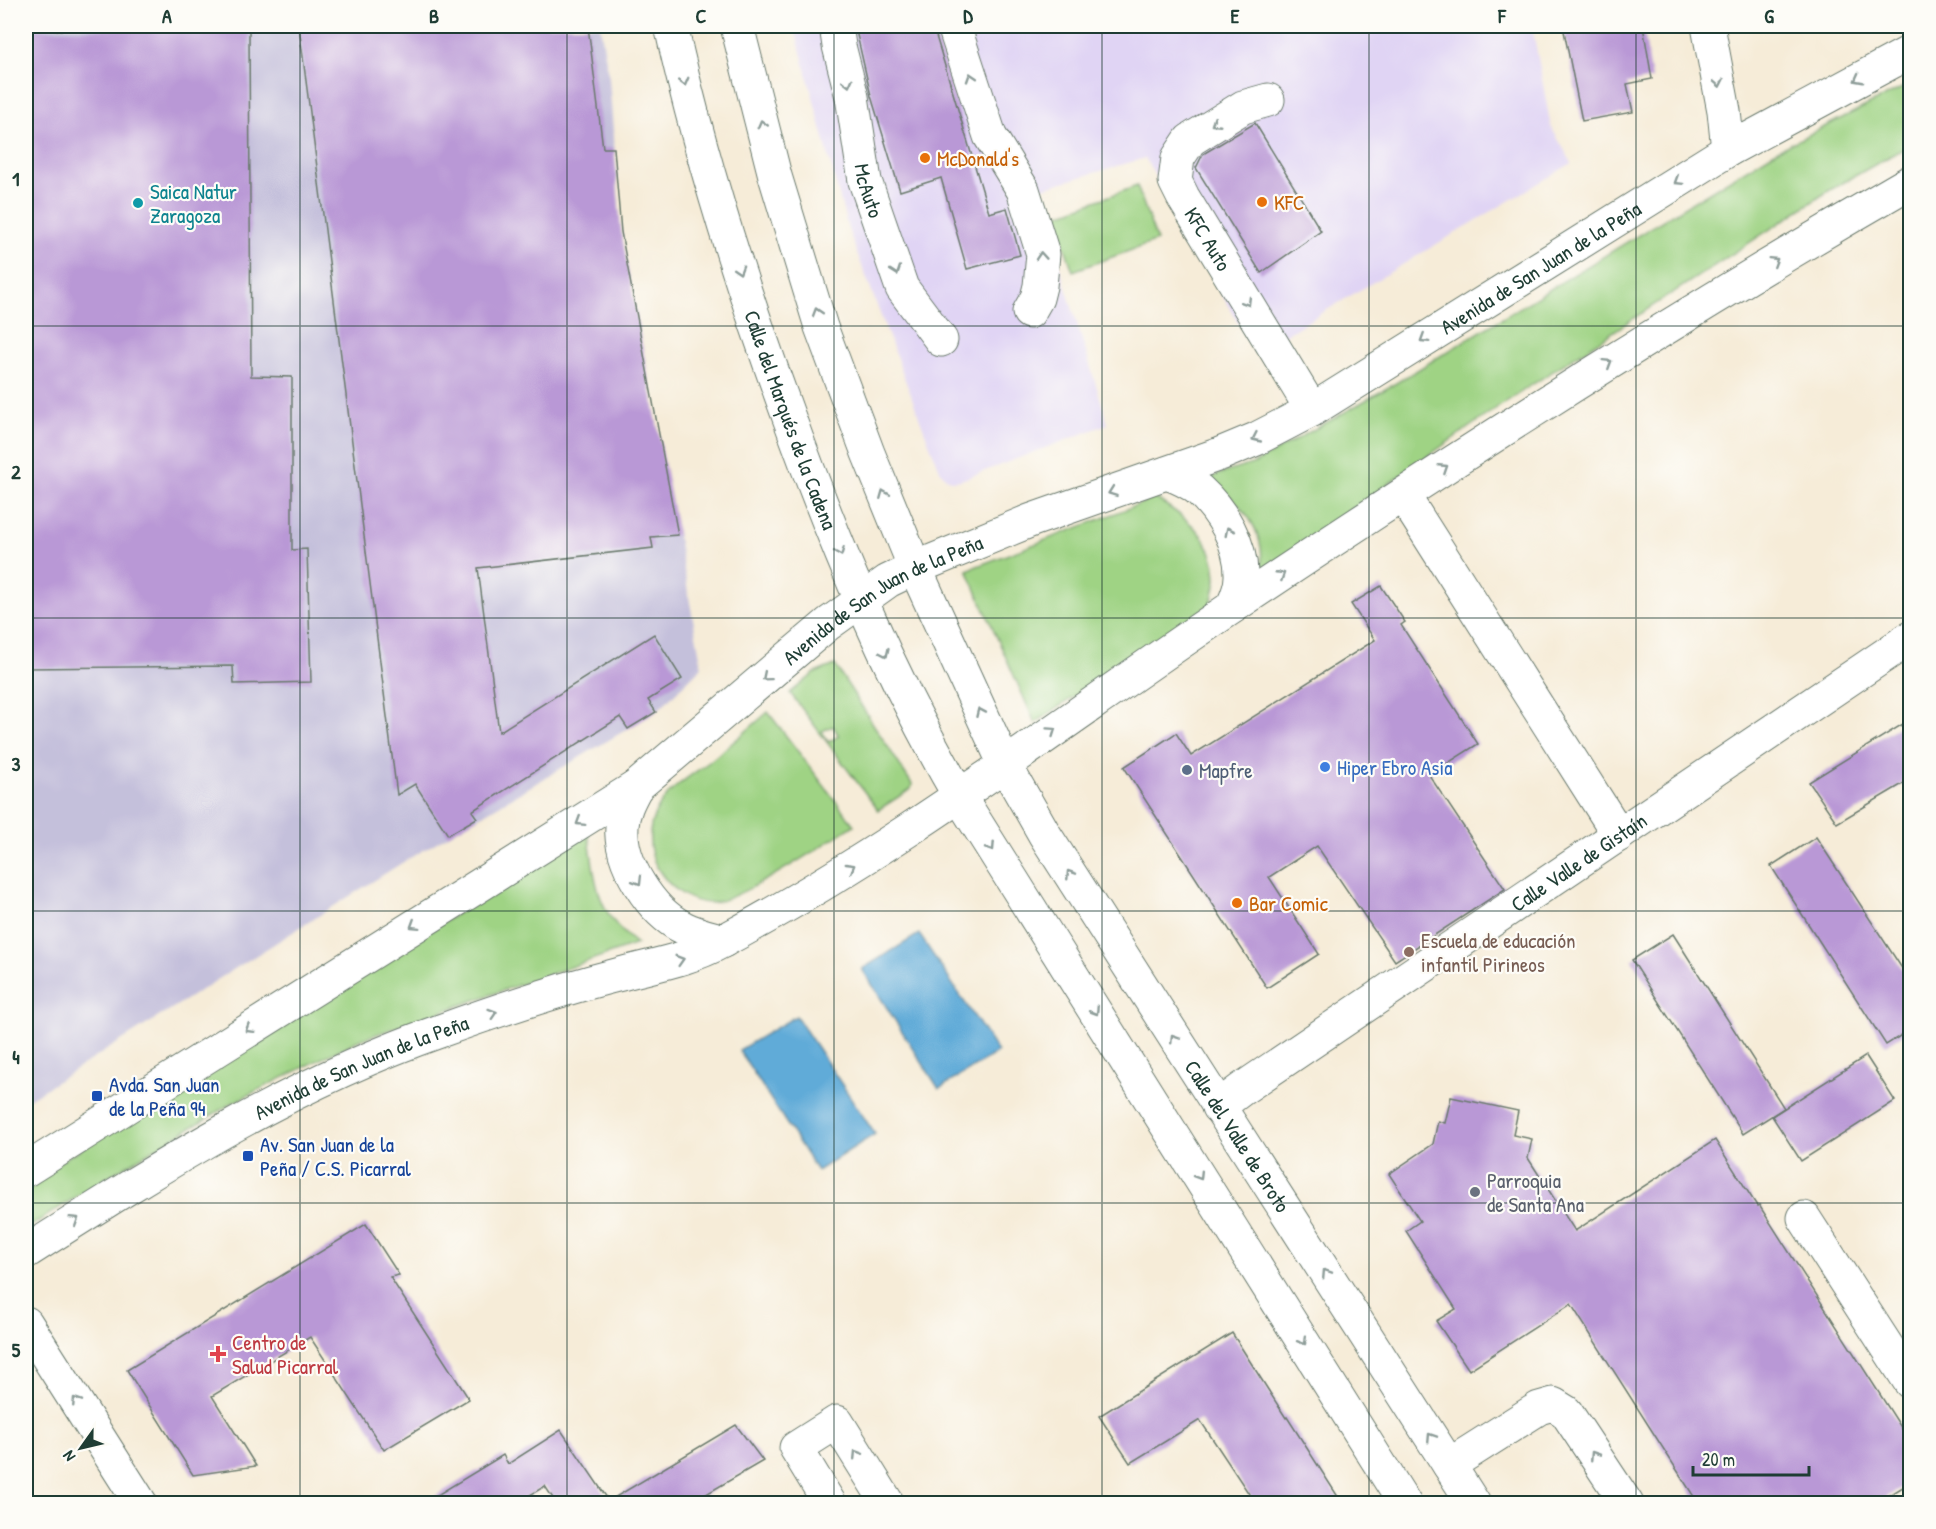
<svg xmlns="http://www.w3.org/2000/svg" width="1936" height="1529" viewBox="0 0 1936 1529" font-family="'Patrick Hand',sans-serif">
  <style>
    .built { fill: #e0d4f4 }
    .industrial { fill: #c4c0db }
    .green { fill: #9fd384; stroke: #5f885c; stroke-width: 1.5; fill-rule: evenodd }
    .water { fill: #60abd8; stroke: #407486; stroke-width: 1.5 }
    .building { fill: #b998d6 }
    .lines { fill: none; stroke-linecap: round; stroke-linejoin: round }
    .minor-casing { stroke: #6a7a6d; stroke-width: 35 }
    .major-casing { stroke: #6a7a6d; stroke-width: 35 }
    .minor { stroke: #fff; stroke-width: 33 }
    .major { stroke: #fff; stroke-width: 33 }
    .oneway { stroke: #8f9e9a }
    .grid { fill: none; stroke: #1f3d34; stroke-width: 1.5; stroke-opacity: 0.55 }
    .food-dot { fill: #e8710a; stroke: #fdfcf7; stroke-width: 2 }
    .culture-dot { fill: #0f9aa8; stroke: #fdfcf7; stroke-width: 2 }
    .shop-dot { fill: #3f7fe0; stroke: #fdfcf7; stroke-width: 2 }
    .service-dot { fill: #5c6f8a; stroke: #fdfcf7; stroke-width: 2 }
    .education-dot { fill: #8d6e63; stroke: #fdfcf7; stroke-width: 2 }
    .transit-dot { fill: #1a4fb4; stroke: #fdfcf7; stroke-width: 2 }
    .worship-dot { fill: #6b7280; stroke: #fdfcf7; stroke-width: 2 }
    .health-dot { fill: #e0444e; stroke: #fdfcf7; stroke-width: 2 }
    .labels { text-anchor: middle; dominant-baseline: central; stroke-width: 4.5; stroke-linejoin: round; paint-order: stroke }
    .food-label { font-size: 21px; fill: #c56008; stroke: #fdfcf7; text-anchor: start }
    .street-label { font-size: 21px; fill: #1f3d34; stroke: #fdfcf7 }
    .culture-label { font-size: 21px; fill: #0d838f; stroke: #fdfcf7; text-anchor: start }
    .shop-label { font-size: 21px; fill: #366cbe; stroke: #fdfcf7; text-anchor: start }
    .service-label { font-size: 21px; fill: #4e5e75; stroke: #fdfcf7; text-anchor: start }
    .education-label { font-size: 21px; fill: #785e54; stroke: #fdfcf7; text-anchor: start }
    .transit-label { font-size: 21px; fill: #164399; stroke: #fdfcf7; text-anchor: start }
    .worship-label { font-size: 21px; fill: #5b616d; stroke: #fdfcf7; text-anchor: start }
    .health-label { font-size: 21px; fill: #be3a42; stroke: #fdfcf7; text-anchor: start }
    .neatline { fill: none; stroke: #1f3d34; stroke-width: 2 }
    .grid-label { font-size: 20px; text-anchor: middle; font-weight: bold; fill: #1f3d34 }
  </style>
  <rect width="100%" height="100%" fill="#fdfcf7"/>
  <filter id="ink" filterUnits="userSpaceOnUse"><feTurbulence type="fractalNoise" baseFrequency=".0167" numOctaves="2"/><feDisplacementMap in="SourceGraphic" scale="12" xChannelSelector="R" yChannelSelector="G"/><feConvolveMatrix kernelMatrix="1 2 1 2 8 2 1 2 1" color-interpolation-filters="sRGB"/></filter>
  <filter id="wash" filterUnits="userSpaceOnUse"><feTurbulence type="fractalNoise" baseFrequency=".008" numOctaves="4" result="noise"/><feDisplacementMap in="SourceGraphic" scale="24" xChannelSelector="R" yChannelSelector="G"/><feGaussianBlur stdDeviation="1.35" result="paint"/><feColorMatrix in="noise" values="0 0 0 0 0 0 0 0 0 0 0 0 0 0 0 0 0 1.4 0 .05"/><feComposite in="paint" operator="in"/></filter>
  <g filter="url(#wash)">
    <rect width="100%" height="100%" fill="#f6ecd8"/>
    <path class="built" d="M794,26h738l19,101 21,36 -317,190 -110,-195 -109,32 72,234 -147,56 -8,1 -7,-3 -5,-6 -12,-29 -81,-214z"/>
    <path class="industrial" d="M26,26h574l9,52 12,154 81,435 -46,45 -251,149 -379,240z"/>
    <g class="green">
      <path d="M1910,84v61l-80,45 -332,217 -238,167c10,-43 -21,-73 -53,-96l48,-15 141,-80 382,-233z"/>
      <path d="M1137,186l20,55 -84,30 -19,-55z"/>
      <path d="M1155,498c32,20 61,40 61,83 -1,7 -4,16 -5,23l-176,119 -68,-153z"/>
      <path d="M835,665l77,119 -1,5 -33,21 -88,-117 25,-20zM833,726l6,10 -11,6 -6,-11z"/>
      <path d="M768,712l86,113c-26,17 -117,78 -144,78 -21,0 -41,-16 -52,-34 -11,-18 -11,-43 0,-61 11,-20 33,-32 51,-46 20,-16 40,-33 59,-50z"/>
      <path d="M588,832c8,48 6,80 49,112l-280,97 -123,61 -125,74 -83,53v-46z"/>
    </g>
    <g class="water">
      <path d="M919,934l79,118 -59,37 -77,-120z"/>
      <path d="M796,1016l79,118 -58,37 -78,-121z"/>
    </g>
    <g id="blocks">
      <g class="building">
        <path d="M299,26h289l15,122h11l7,84 57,303 -27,2 2,11 -175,20 21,164 155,-98 28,45 -34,21 8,12 -28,17 -8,-12 -148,94 5,7 -29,17 -33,-51 -18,11z"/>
        <path d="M855,26h78l56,187 18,-5 13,47 -53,14 -26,-91 -41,13 -29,-95z"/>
        <path d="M1563,26h80l9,53 -25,5 6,28 -51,9z"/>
        <path d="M249,29l2,347 41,1v173l15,-1 4,133 -77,2 -1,-18 -207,2v-638z"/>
        <path d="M1255,123l66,108 -60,42 -65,-105 7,-14z"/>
        <path d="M1381,586l24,36 -4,3 77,119 -49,31 76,114 -110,72 -78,-115 -48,31 50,77 -52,34 -143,-221 52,-34 15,23 184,-116 -24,-36z"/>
        <path d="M1911,719v60l-74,44 -28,-41z"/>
        <path d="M1816,837l95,145v47l-25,16 -115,-179z"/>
        <path d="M1673,934l111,174 -41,26 -111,-174z"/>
        <path d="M1866,1056l29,45 -94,60 -29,-45z"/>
        <path d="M1451,1097l67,14 -5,24 19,4 -4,19 47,73 140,-91 42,66 2,-1 152,238v39l-34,21h-179l-127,-199 -102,66 -33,-49 20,-12 -50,-78 14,-10 -31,-47 44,-30 5,-23 7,2z"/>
        <path d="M366,1224l33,51 -9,2 79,122 -85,51 -74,-113 -98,59 44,70 -63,9 -66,-105z"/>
        <path d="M1232,1333l54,85 1,-1 55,86h-87l-55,-83 -70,43 -31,-47z"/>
        <path d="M736,1425l27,36 -72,42h-135l-11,-17 -28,17h-93l79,-48 5,9 53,-34 48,71z"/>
      </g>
    </g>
  </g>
  <g filter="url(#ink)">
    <use href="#blocks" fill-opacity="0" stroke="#6a7a6d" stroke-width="1.5"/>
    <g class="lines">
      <g class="minor-casing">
        <g id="minor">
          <path id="s1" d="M836,26l3,20 13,51 13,84 37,107 39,52"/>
          <path d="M954,26l36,110 33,54 20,64 -3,32 -3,12 -8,14"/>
          <path d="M1708,26l16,85 4,39"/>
          <path id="s2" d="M1268,100l-25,7 -53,33 -12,18 -3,23 8,16 129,213"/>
          <path d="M1403,495l216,340"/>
          <path id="s3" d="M1218,1107l24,-18 668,-451"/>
          <path d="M1804,1218l106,164"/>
          <path d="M26,1323l115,181"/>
          <path d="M1449,1465l90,-57 14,-4 13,8 61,92"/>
          <path d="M830,1504l-34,-56 41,-26 51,82"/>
        </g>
      </g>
      <g class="major-casing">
        <g id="major">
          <path id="s4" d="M671,26c29,131 70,260 116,386 48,133 102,263 173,385l445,707"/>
          <path id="s5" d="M737,26l38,150 46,151 47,126 47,115 90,197 40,70 429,669"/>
          <path d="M1167,473c11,4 23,9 32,17 23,21 43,55 42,86 0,11 -4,21 -9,31"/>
          <path d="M636,787c-7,13 -13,24 -14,39 -3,36 29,86 62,102 12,6 26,9 39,13"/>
          <path id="s6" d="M26,1170l610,-383 192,-163 60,-43 27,-13 117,-48 188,-66 36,-15 56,-29 416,-260 182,-98"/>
          <path id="s7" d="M26,1252c132,-84 265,-169 414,-221 58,-21 118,-41 177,-56 36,-10 71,-15 104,-33 181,-96 343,-222 513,-336 221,-148 446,-291 676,-424"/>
        </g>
      </g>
      <use href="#minor" class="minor"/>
      <use href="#major" class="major"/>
    </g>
    <defs><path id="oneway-chevron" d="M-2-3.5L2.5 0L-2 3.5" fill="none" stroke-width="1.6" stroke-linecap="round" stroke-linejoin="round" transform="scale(1.5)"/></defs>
    <g class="oneway">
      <use href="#oneway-chevron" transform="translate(971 77) rotate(-108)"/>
      <use href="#oneway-chevron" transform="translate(1858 79) rotate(152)"/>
      <use href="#oneway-chevron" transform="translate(684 82) rotate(75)"/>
      <use href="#oneway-chevron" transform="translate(848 83) rotate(76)"/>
      <use href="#oneway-chevron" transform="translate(1719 83) rotate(79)"/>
      <use href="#oneway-chevron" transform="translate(1215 123) rotate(147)"/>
      <use href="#oneway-chevron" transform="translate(762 124) rotate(-105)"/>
      <use href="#oneway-chevron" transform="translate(1678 181) rotate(148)"/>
      <use href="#oneway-chevron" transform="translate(1041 256) rotate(-94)"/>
      <use href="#oneway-chevron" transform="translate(1774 261) rotate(-32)"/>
      <use href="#oneway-chevron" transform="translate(739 270) rotate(73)"/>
      <use href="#oneway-chevron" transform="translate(896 271) rotate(71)"/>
      <use href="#oneway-chevron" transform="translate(1247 302) rotate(59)"/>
      <use href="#oneway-chevron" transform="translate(817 312) rotate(-107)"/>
      <use href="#oneway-chevron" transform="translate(1424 339) rotate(148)"/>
      <use href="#oneway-chevron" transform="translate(1608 363) rotate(-32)"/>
      <use href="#oneway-chevron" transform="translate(1256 438) rotate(155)"/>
      <use href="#oneway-chevron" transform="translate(1444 468) rotate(-33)"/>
      <use href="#oneway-chevron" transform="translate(1112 492) rotate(160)"/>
      <use href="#oneway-chevron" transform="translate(884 494) rotate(-112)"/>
      <use href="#oneway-chevron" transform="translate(1229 531) rotate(-117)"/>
      <use href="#oneway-chevron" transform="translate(840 552) rotate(68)"/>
      <use href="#oneway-chevron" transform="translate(1281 575) rotate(-33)"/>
      <use href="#oneway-chevron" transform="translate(885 653) rotate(65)"/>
      <use href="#oneway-chevron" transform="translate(766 677) rotate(140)"/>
      <use href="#oneway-chevron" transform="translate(980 712) rotate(-114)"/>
      <use href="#oneway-chevron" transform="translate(1052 731) rotate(-35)"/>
      <use href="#oneway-chevron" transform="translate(580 822) rotate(148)"/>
      <use href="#oneway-chevron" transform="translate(991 847) rotate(57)"/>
      <use href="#oneway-chevron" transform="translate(851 867) rotate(-30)"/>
      <use href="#oneway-chevron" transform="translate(1070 874) rotate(-123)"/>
      <use href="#oneway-chevron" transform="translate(638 881) rotate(58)"/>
      <use href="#oneway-chevron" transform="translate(414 925) rotate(148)"/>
      <use href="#oneway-chevron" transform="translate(680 960) rotate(-17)"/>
      <use href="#oneway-chevron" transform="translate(1095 1011) rotate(58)"/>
      <use href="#oneway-chevron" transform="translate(493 1013) rotate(-18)"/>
      <use href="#oneway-chevron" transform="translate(249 1029) rotate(148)"/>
      <use href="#oneway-chevron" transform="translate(1174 1038) rotate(-123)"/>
      <use href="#oneway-chevron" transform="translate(1199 1176) rotate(58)"/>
      <use href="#oneway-chevron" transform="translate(75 1220) rotate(-32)"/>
      <use href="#oneway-chevron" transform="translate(1326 1273) rotate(-123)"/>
      <use href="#oneway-chevron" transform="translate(1303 1341) rotate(58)"/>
      <use href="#oneway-chevron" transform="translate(76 1401) rotate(-123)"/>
      <use href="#oneway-chevron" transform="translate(1431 1437) rotate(-123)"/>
      <use href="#oneway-chevron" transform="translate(857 1454) rotate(-122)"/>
      <use href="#oneway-chevron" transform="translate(1594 1455) rotate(-123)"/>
    </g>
  </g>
  <path class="grid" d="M300,26v1478M567,26v1478M834,26v1478M1102,26v1478M1369,26v1478M1636,26v1478M26,326h1884M26,618h1884M26,911h1884M26,1203h1884"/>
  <g class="food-dot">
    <circle cx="925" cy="158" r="6"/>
    <circle cx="1262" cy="202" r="6"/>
    <circle cx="1237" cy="903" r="6"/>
  </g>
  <circle class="culture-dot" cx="138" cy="203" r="6"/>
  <circle class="shop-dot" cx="1325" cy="767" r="6"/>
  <circle class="service-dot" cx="1187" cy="770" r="6"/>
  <circle class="education-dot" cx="1409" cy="952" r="6"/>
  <g class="transit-dot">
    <rect x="91" y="1090" width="12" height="12" rx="3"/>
    <rect x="242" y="1150" width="12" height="12" rx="3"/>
  </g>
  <circle class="worship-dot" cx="1475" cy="1192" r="6"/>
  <path class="health-dot" d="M215 1345h6v6h6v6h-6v6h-6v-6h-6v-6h6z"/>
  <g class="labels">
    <g class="food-label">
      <text x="937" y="158">McDonald's</text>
      <text x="1274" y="202">KFC</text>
      <text x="1249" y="903">Bar Comic</text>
    </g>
    <g class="street-label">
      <text stroke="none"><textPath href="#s1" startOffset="168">McAuto</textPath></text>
      <text stroke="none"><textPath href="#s2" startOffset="200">KFC Auto</textPath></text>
      <text stroke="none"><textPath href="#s6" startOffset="1773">Avenida de San Juan de la Peña</textPath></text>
      <text stroke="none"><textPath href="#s4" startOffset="412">Calle del Marqués de la Cadena</textPath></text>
      <text stroke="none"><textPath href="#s6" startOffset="1032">Avenida de San Juan de la Peña</textPath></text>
      <text stroke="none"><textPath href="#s3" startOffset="436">Calle Valle de Gistaín</textPath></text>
      <text stroke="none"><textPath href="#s7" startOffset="384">Avenida de San Juan de la Peña</textPath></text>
      <text stroke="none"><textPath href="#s5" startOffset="1226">Calle del Valle de Broto</textPath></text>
    </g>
    <g class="culture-label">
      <text x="150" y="191">Saica Natur<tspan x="150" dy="24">Zaragoza</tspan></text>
    </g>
    <g class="shop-label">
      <text x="1337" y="767">Hiper Ebro Asia</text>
    </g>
    <g class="service-label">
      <text x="1199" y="770">Mapfre</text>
    </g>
    <g class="education-label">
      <text x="1421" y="940">Escuela de educación<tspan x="1421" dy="24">infantil Pirineos</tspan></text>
    </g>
    <g class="transit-label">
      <text x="109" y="1084">Avda. San Juan<tspan x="109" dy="24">de la Peña 94</tspan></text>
      <text x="260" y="1144">Av. San Juan de la<tspan x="260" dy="24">Peña / C.S. Picarral</tspan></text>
    </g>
    <g class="worship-label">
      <text x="1487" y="1180">Parroquia<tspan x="1487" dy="24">de Santa Ana</tspan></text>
    </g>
    <g class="health-label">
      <text x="232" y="1342">Centro de<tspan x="232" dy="24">Salud Picarral</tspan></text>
    </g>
  </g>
  <rect width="1936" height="1529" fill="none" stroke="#fdfcf7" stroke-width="66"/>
  <g transform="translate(81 1448) rotate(236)" stroke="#fdfcf7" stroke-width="4.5" paint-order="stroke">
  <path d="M0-4.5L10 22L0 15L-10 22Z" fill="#1f3d34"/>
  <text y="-9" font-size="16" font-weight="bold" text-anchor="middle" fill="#1f3d34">N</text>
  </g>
  <path d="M1693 1466v9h116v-9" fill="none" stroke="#1f3d34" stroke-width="3"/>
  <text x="1702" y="1466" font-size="18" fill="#1f3d34" stroke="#fdfcf7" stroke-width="4.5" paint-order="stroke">20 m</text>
  <rect x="33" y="33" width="1870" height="1463" class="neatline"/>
  <g class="grid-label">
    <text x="167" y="23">A</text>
    <text x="434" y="23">B</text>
    <text x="701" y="23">C</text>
    <text x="968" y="23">D</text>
    <text x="1235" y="23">E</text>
    <text x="1502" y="23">F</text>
    <text x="1769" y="23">G</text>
    <text x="16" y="186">1</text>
    <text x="16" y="479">2</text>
    <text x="16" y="771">3</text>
    <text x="16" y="1064">4</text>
    <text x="16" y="1357">5</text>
  </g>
</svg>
